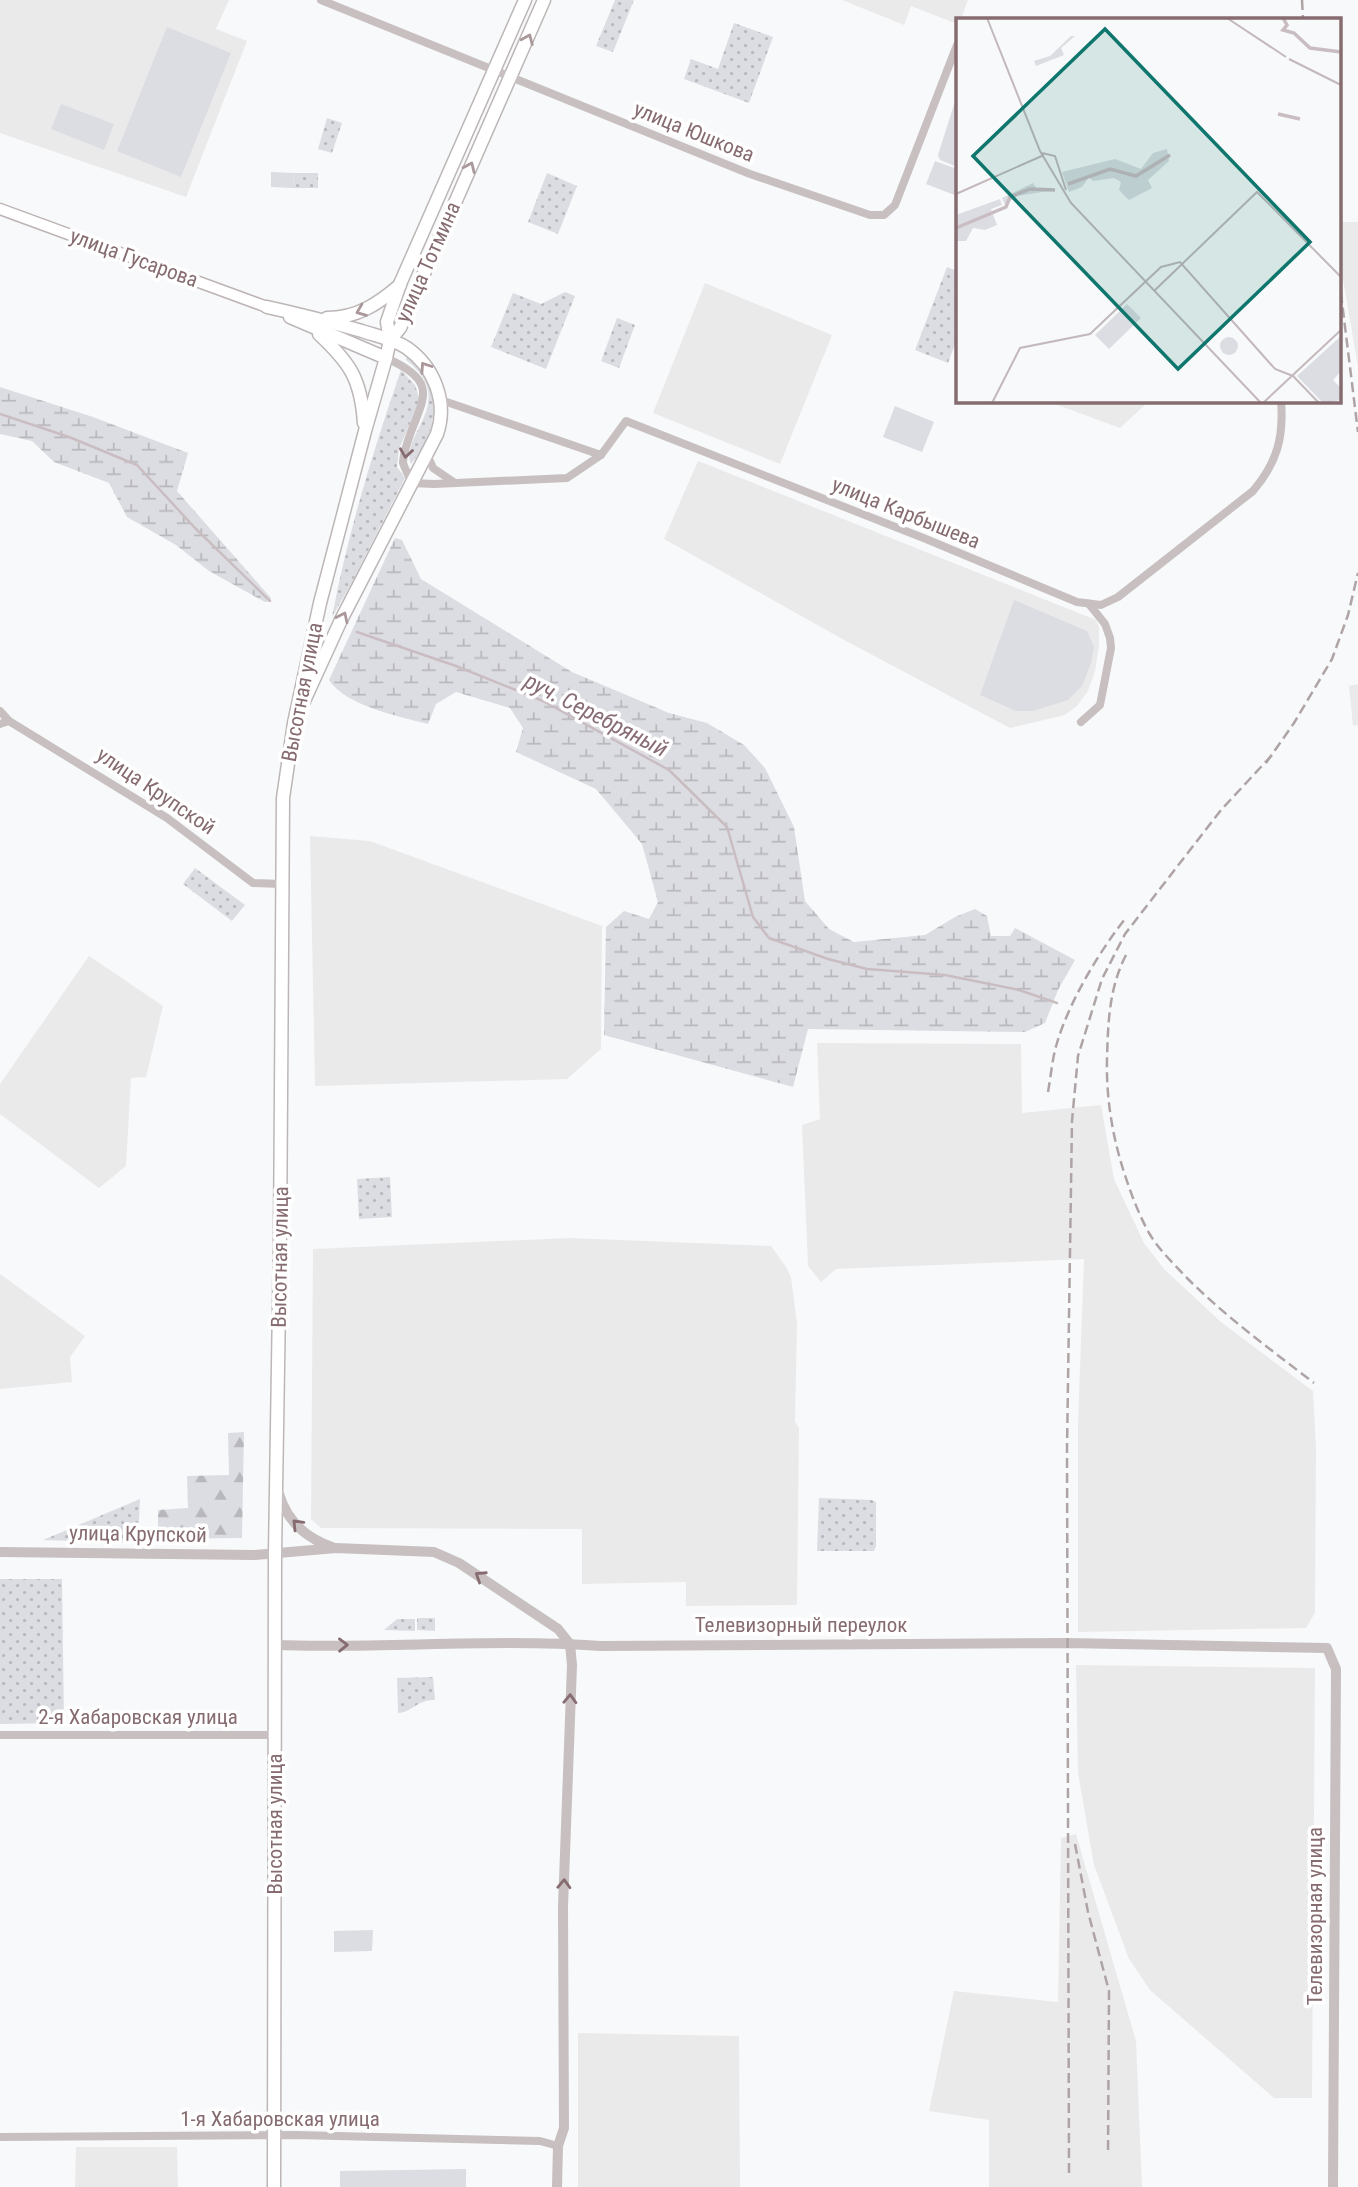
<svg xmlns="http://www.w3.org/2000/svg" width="1358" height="2187" viewBox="0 0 1358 2187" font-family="'Roboto Condensed',sans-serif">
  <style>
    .built { fill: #ebeaeb }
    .green { fill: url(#green-dots) }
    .forest { fill: url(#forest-firs) }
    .wetland { fill: url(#wetland-marsh) }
    .pitch { fill: #dcdde3 }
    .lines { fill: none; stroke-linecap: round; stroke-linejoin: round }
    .stream { stroke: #cabdc2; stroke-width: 2.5 }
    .secondary-casing { stroke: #beb4b6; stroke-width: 13 }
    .primary-casing { stroke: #bdb6b7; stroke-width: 15 }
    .minor { stroke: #c7bfc0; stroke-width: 8 }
    .tertiary { stroke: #c7bfc0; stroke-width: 10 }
    .secondary { stroke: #fff; stroke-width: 10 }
    .primary { stroke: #fff; stroke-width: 12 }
    .rail { stroke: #afa4a5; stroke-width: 2.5; stroke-dasharray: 10 5; stroke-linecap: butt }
    .oneway { stroke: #aa989b }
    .oneway2 { stroke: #866c70 }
    .labels { text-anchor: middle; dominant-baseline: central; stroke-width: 7; stroke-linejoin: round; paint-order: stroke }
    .street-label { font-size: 21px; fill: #866c70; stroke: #fff }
    .water-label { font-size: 23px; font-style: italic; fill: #886d76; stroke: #fff }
    .inset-river { fill: none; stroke: #cabdc2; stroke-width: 3.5 }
    .inset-road { fill: none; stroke: #c3b8bb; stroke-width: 2 }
    .view { fill: #0f766e; fill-opacity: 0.15; stroke: #0f766e; stroke-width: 3.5 }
    .inset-edge { fill: none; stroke: #866c70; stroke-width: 3.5 }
  </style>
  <defs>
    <pattern id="green-dots" width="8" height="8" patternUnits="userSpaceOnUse" patternTransform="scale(1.75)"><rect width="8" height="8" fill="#dcdde3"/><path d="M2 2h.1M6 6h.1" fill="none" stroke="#b8b7bc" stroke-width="1.8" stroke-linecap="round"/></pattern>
    <pattern id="forest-firs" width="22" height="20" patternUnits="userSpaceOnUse" patternTransform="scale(1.75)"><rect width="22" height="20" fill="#dcdde3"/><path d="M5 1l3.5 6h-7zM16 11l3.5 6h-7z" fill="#b8b7bc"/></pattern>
    <pattern id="wetland-marsh" width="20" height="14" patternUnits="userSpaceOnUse" patternTransform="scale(1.75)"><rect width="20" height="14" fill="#dcdde3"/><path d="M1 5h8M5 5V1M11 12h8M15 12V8" fill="none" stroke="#b8b7bc"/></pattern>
  </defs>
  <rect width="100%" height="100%" fill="#f8f9fa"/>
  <g class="built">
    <path d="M0,0h229l-13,29 31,12 -61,156 -186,-64z"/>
    <path d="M842,0h126l-7,19h-4v5l-46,-18 -7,19z"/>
    <path d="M1339,222h19v145l-15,-88z"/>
    <path d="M705,283l127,52 -52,129 -127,-51z"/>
    <path d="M1047,401h102l-29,27z"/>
    <path d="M698,461l398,159 3,7v19l-4,25 -7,20 -11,15 -12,9 -55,13 -164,-87 -182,-102z"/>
    <path d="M1358,684v41l-5,1 -4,-40z"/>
    <path d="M310,836l60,5 232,85 -1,123 -34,30 -252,7z"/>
    <path d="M89,956l74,50 -17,71 -15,1 -5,88 -27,22 -99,-74v-30z"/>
    <path d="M817,1043l204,1 1,69 79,-8 13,74 30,64 20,26 57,53 92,69 3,57 -1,165 -9,15 -228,4v-209l6,-164 -248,10 -15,13 -13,-16 -6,-141 18,-6z"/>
    <path d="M570,1238l201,8 15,21 5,10 6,46 -2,99 4,6 -2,177 -111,1v-24l-104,2v-55l-261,-1 -10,-9 2,-270z"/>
    <path d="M0,1274l85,62 -15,21 2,25 -72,7z"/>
    <path d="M1076,1665l239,3 -3,430h-38l-124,-108 -21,-31 -35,-94 -16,-92z"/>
    <path d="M1076,1834l60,207 6,146h-153v-67l-60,-9 25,-120 104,11 3,-164z"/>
    <path d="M578,2033l161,3 1,151h-162z"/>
    <path d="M76,2147h101l1,40h-103z"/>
  </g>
  <g class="green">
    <path d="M615,0h19l-21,52 -17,-6z"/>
    <path d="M734,23l39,14 -24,66 -65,-24 7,-20 27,10z"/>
    <path d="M327,118l15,5 -10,30 -14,-4z"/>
    <path d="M294,173h24v15h-25z"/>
    <path d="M547,173l30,13 -19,48 -30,-12z"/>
    <path d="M947,267l10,4v68l-9,24 -33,-13z"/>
    <path d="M565,292l10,4 -29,73 -55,-22 22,-54 28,11z"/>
    <path d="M617,318l18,7 -16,43 -18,-7z"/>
    <path d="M407,356c7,6 15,13 19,21 16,26 5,66 -15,87 -12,-29 49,-63 -5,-104z"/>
    <path d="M401,370l14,15 5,15 -21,49 -2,18 8,11 -55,108 -18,31c16,-85 41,-166 69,-247z"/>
    <path d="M195,868l50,37 -13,16 -49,-37z"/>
    <path d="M390,1177l2,40 -33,2 -2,-40z"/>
    <path d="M819,1498l53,2 4,2v44l-2,5h-57z"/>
    <path d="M140,1499l-2,44 -95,-3z"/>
    <path d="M0,1579h62l2,144 -64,1z"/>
    <path d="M417,1618h18v13l-18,-1z"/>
    <path d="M397,1619h18v12l-31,-1z"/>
    <path d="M433,1677l2,23c-19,0 -22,12 -37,13l-1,-35z"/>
  </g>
  <path class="forest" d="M244,1432l-2,106 -84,1v-29l30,-2 -1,-32 42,-1 -1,-42z"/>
  <g class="wetland">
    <path d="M0,387l93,30 95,36 -11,38 94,107 -1,3 -5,1 -56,-31 -33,-26 -49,-28 -18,-34 -55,-21 -22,-21 -32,-7z"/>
    <path d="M395,538l7,2 19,39 151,93 97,41 38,10 37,22 21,23 29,59 11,74 24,28 25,13 71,-7 30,-18 20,-8 12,7 4,20h19l5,-8 60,32 -17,30 -13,33 -20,9 -217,-3 -15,58 -189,-52 2,-108 18,-16 25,8 9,-17 -16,-58 -46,-55 -80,-37 7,-24 -13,-20 -54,-16 -20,12 -8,20c-30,-8 -82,-18 -99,-44z"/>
  </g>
  <g class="pitch">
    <path d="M167,27l64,26 -50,124 -64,-26z"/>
    <path d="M957,95v72l-17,-7 -2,-5z"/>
    <path d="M61,104l53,20 -10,26 -53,-21z"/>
    <path d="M935,161l22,8v27l-31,-12z"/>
    <path d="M271,172l23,1 -1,15 -22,-1z"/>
    <path d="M895,406l39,16 -12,30 -39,-15z"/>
    <path d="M1014,600l73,31 7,16 -3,16 -9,23 -14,14 -35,11h-17l-36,-16z"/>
    <path d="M373,1930l-1,21 -38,1v-21z"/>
    <path d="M466,2169v18h-126v-16z"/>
  </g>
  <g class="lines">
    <g class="stream">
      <path d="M0,414l69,23 68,28 58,63 75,73"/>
      <path d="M357,632l99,34 87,35 126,69 58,57 26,90 16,21 59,21 39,10 78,6 74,15 38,13"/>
    </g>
    <g class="secondary-casing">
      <path id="secondary" d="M0,209l267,98"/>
    </g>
    <g class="primary-casing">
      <g id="primary">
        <path d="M267,307c32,7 63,15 95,24 15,5 32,8 45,17 27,19 41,54 30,86l-96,186 -37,81"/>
        <path d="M290,317l96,41"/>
        <path d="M327,318c30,0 51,-14 73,-33"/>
        <path d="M319,334c31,29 42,45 45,89"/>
        <path d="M390,340l10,-12 144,-328"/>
        <path d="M274,2187l1,-634 5,-311 3,-444 11,-75 26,-120 45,-172 21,-73 4,-18 -3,-18 13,-38 125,-284"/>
      </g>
    </g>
    <g class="minor">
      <path d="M321,0l429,174 120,41h14l11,-10 62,-160"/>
      <path d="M386,358c60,26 32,45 20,89 -1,4 -3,11 -3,16 2,6 6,14 9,20l22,1 133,-6 34,-23 25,-34 300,118 151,63 24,3 17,-8 135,-106c24,-28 31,-54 28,-90"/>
      <path d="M441,400l160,55"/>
      <path d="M427,454l6,14 22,15"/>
      <path d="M0,711l9,10"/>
      <path d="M1081,722l19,-17 11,-57 -1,-10 -5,-14 -16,-20"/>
      <path d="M0,724l9,-3 158,97 86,65 29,1"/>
      <path d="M0,1735h275"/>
      <path d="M0,2137l296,-2 244,6 18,5"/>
    </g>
    <g class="tertiary">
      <path d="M279,1494c8,27 27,44 53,53"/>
      <path d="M0,1552l255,3 81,-7 98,4 25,11 99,66 12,15 2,21 -9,242 1,221 -6,18 -1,41"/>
      <path d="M275,1645c109,4 218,-7 326,1l466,-3 260,5 9,21 -3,518"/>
    </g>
    <use href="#secondary" class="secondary"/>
    <use href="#primary" class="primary"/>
    <g class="rail">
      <path d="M1302,0l1,19"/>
      <path d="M1339,278l19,154"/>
      <path d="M1266,763l28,-40 38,-64 16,-44 10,-42"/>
      <path d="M1126,955c-17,33 -18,68 -19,104 -1,37 5,75 16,110 7,22 15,44 26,64 10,17 25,31 38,45 39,39 83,71 127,105"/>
      <path d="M1048,1092c3,-16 4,-33 9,-49 12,-41 42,-91 68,-124"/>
      <path d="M1075,1844l13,68 21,79 -1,164"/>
      <path d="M1069,2173l-2,-725 5,-327 6,-65 24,-77 23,-45 96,-124 51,-55"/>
    </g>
  </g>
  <defs><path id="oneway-chevron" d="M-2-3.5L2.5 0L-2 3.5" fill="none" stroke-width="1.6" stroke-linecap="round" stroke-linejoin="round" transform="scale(1.75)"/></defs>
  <g class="oneway">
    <use href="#oneway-chevron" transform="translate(528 39) rotate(-67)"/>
    <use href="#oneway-chevron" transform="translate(470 167) rotate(-66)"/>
    <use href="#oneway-chevron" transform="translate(361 311) rotate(158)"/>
    <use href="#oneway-chevron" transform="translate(425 367) rotate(-124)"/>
    <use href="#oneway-chevron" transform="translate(343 617) rotate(-64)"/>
  </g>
  <g class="oneway2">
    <use href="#oneway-chevron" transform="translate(406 453) rotate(98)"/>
    <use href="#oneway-chevron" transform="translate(297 1524) rotate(-134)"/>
    <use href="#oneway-chevron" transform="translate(480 1576) rotate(-147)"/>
    <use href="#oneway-chevron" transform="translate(343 1645) rotate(-1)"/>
    <use href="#oneway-chevron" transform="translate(570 1699) rotate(-88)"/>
    <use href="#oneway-chevron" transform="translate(564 1884) rotate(-88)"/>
  </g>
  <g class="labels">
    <g class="street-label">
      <text transform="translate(694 132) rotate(22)">улица Юшкова</text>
      <text transform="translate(134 258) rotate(20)">улица Гусарова</text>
      <text transform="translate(428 262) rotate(-66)">улица Тотмина</text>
      <text transform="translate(906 513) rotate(22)">улица Карбышева</text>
      <text transform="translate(302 692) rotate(-79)">Высотная улица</text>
      <text transform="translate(156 791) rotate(34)">улица Крупской</text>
      <text transform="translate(280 1257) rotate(-89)">Высотная улица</text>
      <text transform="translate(138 1534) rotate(1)">улица Крупской</text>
      <text x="801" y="1625">Телевизорный переулок</text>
      <text x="138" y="1717">2-я Хабаровская улица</text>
      <text transform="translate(275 1824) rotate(-90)">Высотная улица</text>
      <text transform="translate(1315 1916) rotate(-90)">Телевизорная улица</text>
      <text x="280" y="2119">1-я Хабаровская улица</text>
    </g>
    <g class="water-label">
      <text transform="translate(596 715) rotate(27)">руч. Серебряный</text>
    </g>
  </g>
  <g transform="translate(956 18)">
    <rect width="385" height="385" fill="#f8f9fa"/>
    <path d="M171,286l14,14 -32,31 -14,-14zM385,318v35l-8,9 8,8v12l-18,3 -26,-27z" fill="#dcdde3"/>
    <path d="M115,18h4l-14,12 3,7 -28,11 -2,-5 16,-5z" fill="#dcdde3"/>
    <path d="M211,131l2,12 -21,19 4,8 -23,12 -10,-10 2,-8 -7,-4 -21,3 -4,-4 -7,10 -13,5 -7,-20 53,-13 26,10 12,-16zM77,165l3,5 19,2 -38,6 -12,9 -3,-7zM44,181l2,6 -11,4 6,16 -12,5 -12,-2 -7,13h-10v-26z" fill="#dcdde3"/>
    <path d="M264 328a9 9 0 1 1 18 0a9 9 0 1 1-18 0Z" fill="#dcdde3"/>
    <path class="inset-river" d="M327,0l4,7 -4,5 11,3 16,15 31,4M322,96l22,5M112,166l42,-15 26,7 34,-21M0,210l50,-21 4,-10 20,-8 25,1"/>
    <path class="inset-road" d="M31,0l53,133 31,52 190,200M271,0l59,39M333,41l52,26M86,135l13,3 11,34M0,176l88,-39M198,273l103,-99 84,85M337,358l26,27M36,385l28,-55 70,-14 71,-67 19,-5 95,107 18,7M307,385l78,-73"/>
    <path class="view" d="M149,11l205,213 -132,127 -205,-213z"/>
    <rect width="385" height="385" class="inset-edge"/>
  </g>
</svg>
